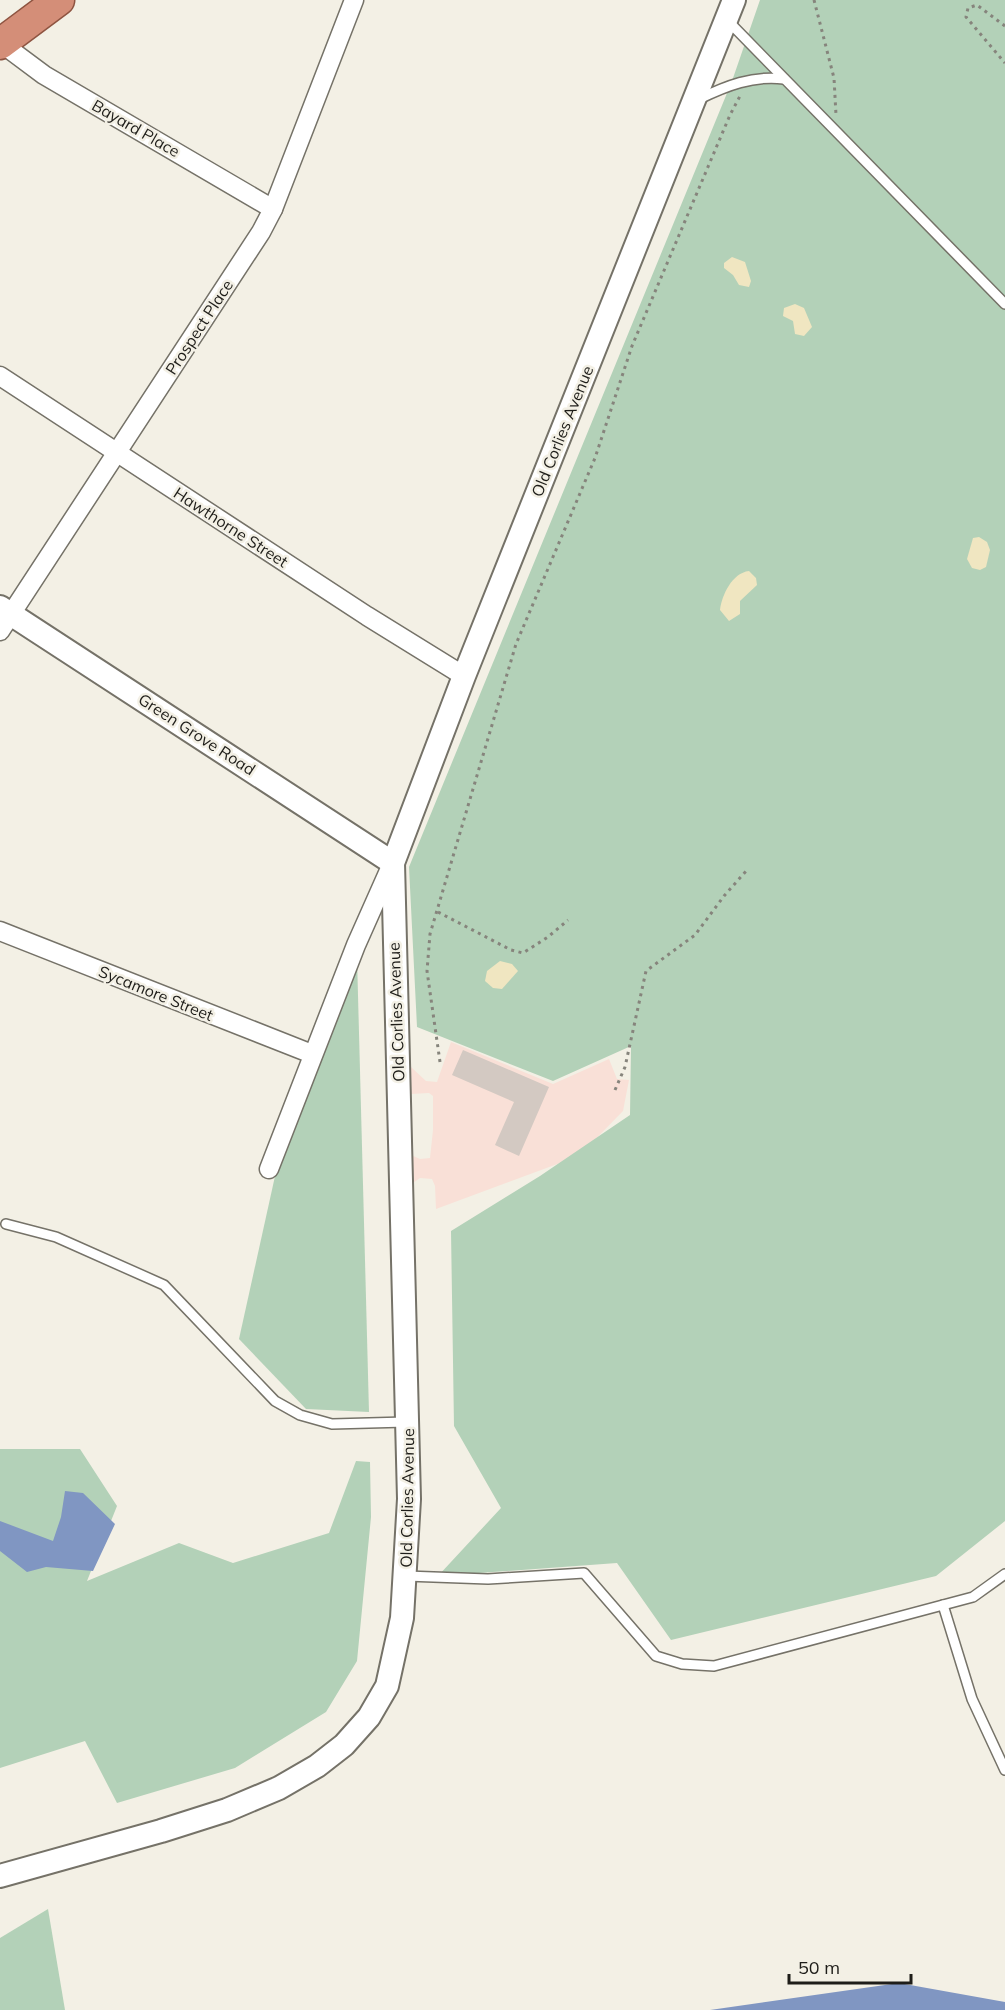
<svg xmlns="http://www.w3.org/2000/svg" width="1005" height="2010" viewBox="0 0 1005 2010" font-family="Mulish,sans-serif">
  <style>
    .commercial { fill: #f9e0d7 }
    .green { fill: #b3d1b8 }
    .sand { fill: #f0e6c1 }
    .water { fill: #8096c2 }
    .building { fill: #d3c9c2 }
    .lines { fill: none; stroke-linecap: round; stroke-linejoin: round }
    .service-casing { stroke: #757268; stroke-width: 12 }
    .minor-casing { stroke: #757268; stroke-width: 21 }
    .tertiary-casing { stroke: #757268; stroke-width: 26 }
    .trunk-casing { stroke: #8e5441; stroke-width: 33 }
    .path { stroke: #86847c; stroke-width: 3; stroke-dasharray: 3 4.5; stroke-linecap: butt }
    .service { stroke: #fff; stroke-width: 9 }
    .minor { stroke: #fff; stroke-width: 18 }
    .tertiary { stroke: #fff; stroke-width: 22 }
    .trunk { stroke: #d48e78; stroke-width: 30 }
    .labels { text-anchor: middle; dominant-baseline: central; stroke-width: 5; stroke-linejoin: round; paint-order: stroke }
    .street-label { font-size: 16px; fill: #1e1d19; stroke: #f3f0e5 }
  </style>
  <rect width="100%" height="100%" fill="#f3f0e5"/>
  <path class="commercial" d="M451,1042l102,42 56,-25 8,20 12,1 -6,31 -44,45 -143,53 -1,-23 -3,-7 -12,-1 -10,7 1,-30 9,4 10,-1 3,-28v-34l-4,-3 -18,1v-27l15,14 11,1z"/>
  <g class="green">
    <path d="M760,0h245v1521l-69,55 -265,64 -54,-77 -179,13 63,-68 -47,-82 -3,-195 89,-55 90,-61 1,-69 -78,35 -136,-54 -8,-160 323,-786z"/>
    <path d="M357,957l12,455 -63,-3 -67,-70 42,-190z"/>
    <path d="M0,1449h80l37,57 -30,75 92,-38 54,20 96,-30 27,-72 14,1 1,55 -14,144 -31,51 -91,56 -118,35 -32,-62 -85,27z"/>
    <path d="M48,1909l17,101h-65v-72z"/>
  </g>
  <g class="sand">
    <path d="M732,257l13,5 6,19 -2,6 -10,-2 -6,-10 -9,-7v-5z"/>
    <path d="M795,304l9,4 8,19 -8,9 -9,-2 -2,-13 -10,-5 1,-8z"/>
    <path d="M979,537l8,5 3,8 -4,17 -6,3 -8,-2 -5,-9 6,-21z"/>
    <path d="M749,571l7,7 1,7 -17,16v13l-11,7 -9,-11c2,-15 12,-37 29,-39z"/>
    <path d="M500,961l12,3 6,7 -16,18 -9,-1 -8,-7 2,-10z"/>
  </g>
  <g class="water">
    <path d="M65,1491l18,2 32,31 -22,47 -47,-4 -19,5 -27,-21v-30l53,20 8,-24z"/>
    <path d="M899,1983l106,19v8h-295z"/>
  </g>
  <path class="building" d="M463,1050l86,37 -30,69 -24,-11 19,-43 -62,-27z"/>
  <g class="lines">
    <g class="service-casing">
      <g id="service">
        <path d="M728,21l277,283"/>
        <path d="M699,99c27,-13 54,-24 85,-20"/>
        <path d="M6,1224l50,13 108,48 111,116 25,14 32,9 74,-2"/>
        <path d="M406,1576l82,3 96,-6 72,83 26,8 32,2 259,-69 32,-23"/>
        <path d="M943,1605l29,94 33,71"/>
      </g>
    </g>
    <g class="minor-casing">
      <g id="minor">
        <path d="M1,43l43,32 229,134"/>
        <path d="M0,376l367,240 97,60"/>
        <path d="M0,631l261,-399 12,-23 81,-209"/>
        <path d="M0,931l312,123"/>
        <path d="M269,1169l87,-224 36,-81"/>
      </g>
    </g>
    <g class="tertiary-casing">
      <g id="tertiary">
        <path d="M0,607l393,256"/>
        <path d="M0,1876l161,-45 66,-21 52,-22 38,-22 27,-21 25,-28 18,-31 15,-68 7,-119 -16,-636 71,-187 270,-676"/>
      </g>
    </g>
    <g class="trunk-casing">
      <path id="trunk" d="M0,44l59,-44"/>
    </g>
    <g class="path">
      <path d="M814,0l20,78 2,37"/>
      <path d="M1005,26l-28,-21 -9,3 -2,9 39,46"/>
      <path d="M438,912l73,38 12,3 25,-16 20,-17"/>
      <path d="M440,1062l-13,-91 3,-37 86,-290 79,-186 37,-112 98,-231 10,-19"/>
      <path d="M615,1090l10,-23 21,-96 49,-36 29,-39 23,-26"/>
    </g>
    <use href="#service" class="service"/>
    <use href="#minor" class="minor"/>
    <use href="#tertiary" class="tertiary"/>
    <use href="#trunk" class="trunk"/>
  </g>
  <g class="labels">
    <g class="street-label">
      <text transform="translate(136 128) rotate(30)">Bayard Place</text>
      <text transform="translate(199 327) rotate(-57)">Prospect Place</text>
      <text transform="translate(562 431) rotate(-68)">Old Corlies Avenue</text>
      <text transform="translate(231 527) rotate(33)">Hawthorne Street</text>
      <text transform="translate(197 734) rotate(33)">Green Grove Road</text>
      <text transform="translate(156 993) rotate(22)">Sycamore Street</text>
      <text transform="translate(396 1012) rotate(-92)">Old Corlies Avenue</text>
      <text transform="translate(407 1498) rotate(-89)">Old Corlies Avenue</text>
    </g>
  </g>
  <path d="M789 1974v9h122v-9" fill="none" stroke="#1e1d19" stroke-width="3"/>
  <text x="798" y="1974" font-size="18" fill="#1e1d19" stroke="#f3f0e5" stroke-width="4.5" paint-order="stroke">50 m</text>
</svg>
